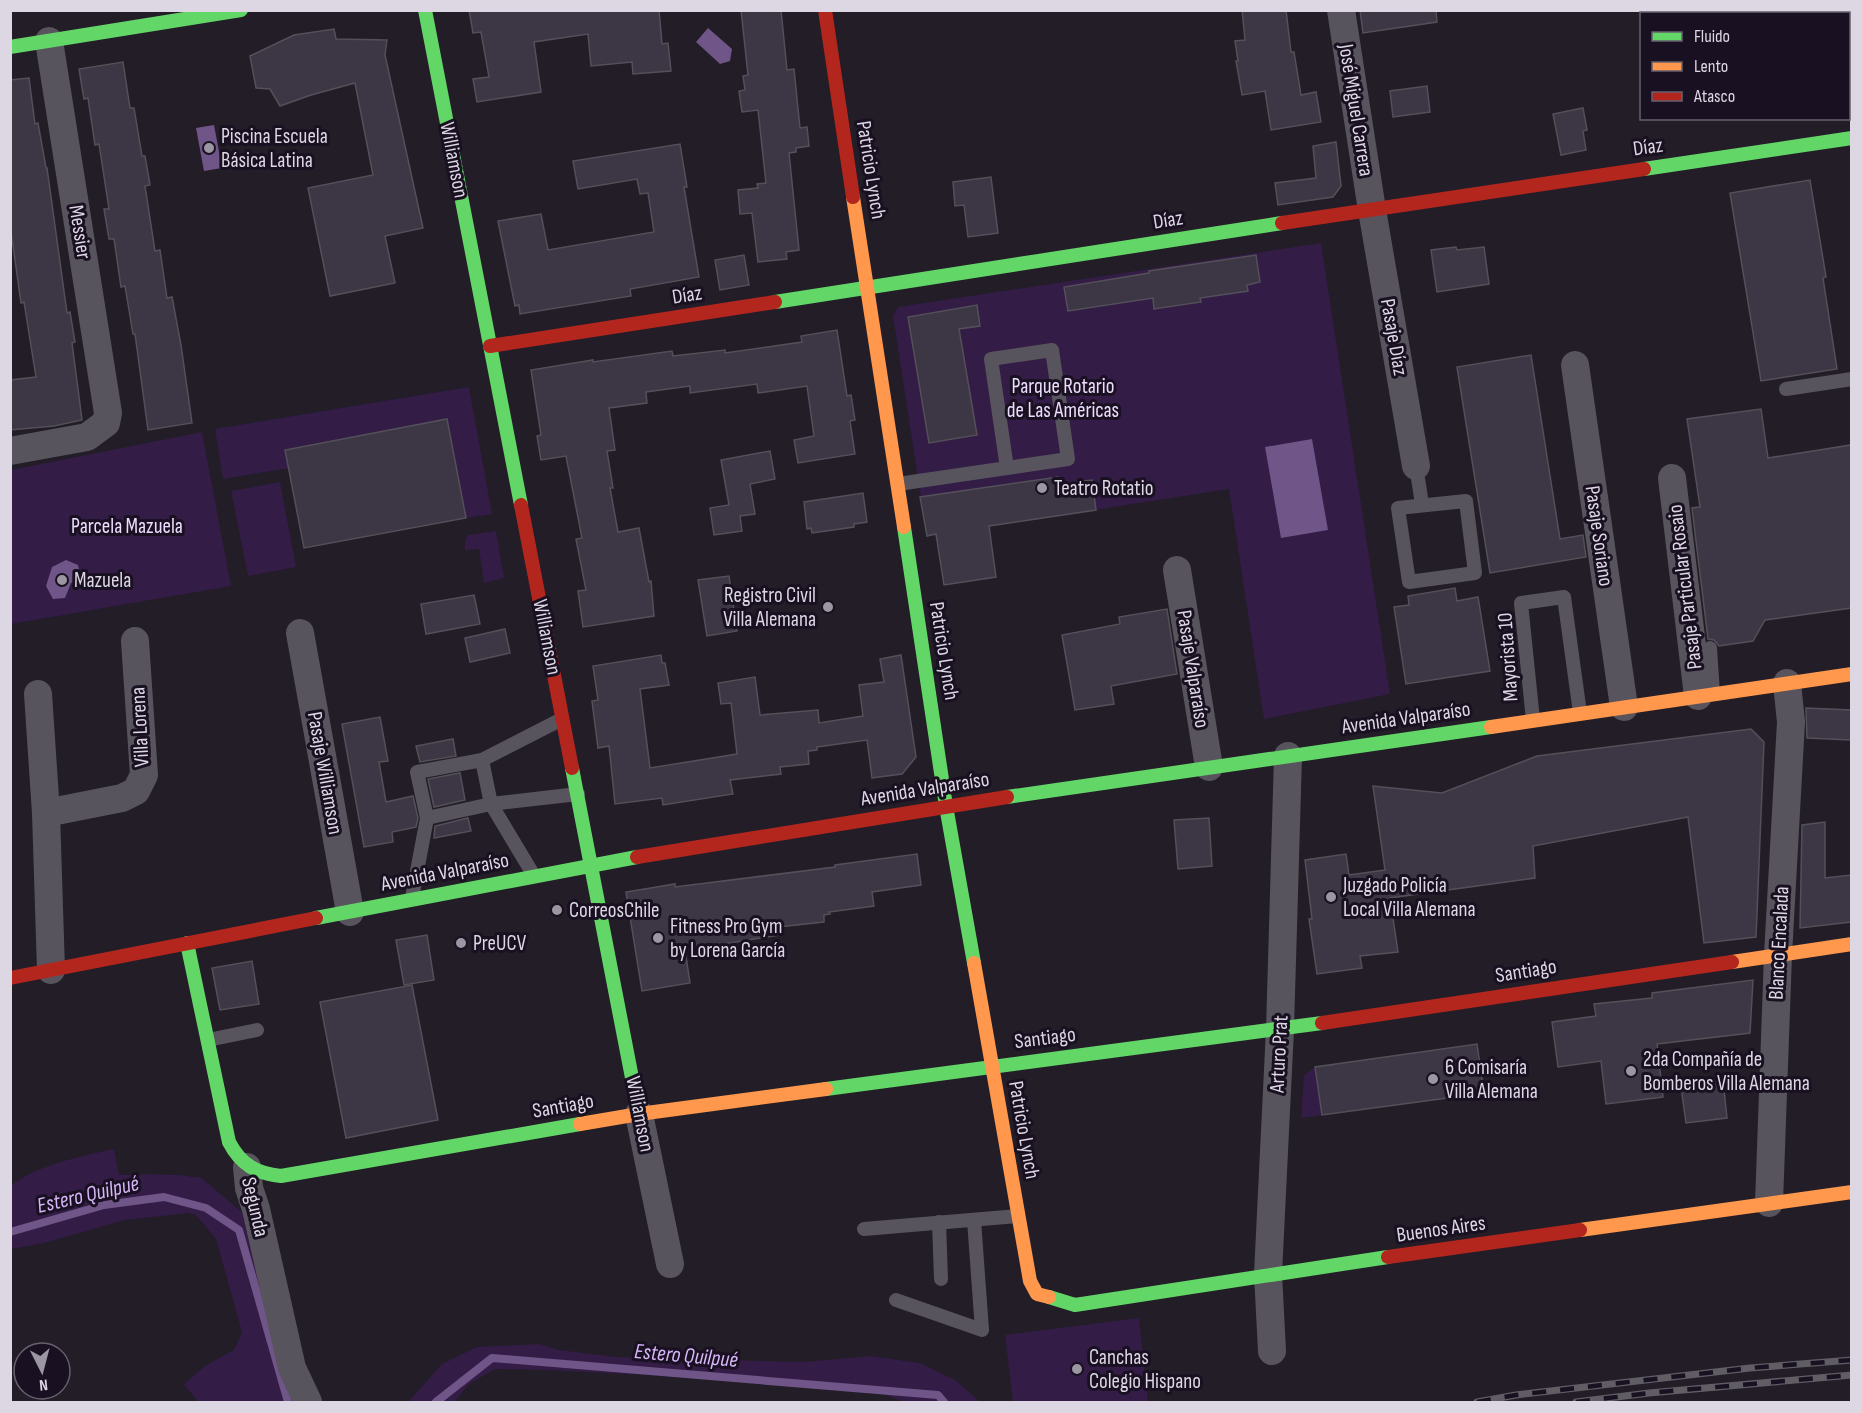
<svg xmlns="http://www.w3.org/2000/svg" width="1862" height="1413" viewBox="0 0 1862 1413" font-family="'Sofia Sans Condensed',sans-serif">
  <style>
    .green { fill: #331c46 }
    .water { fill: #6f5588 }
    .lines { fill: none; stroke-linecap: round; stroke-linejoin: round }
    .stream { stroke: #6f5588; stroke-width: 8 }
    .building { fill: #3d3644; stroke: #545059; stroke-width: 1.5 }
    .lane { stroke: #58545d; stroke-width: 14 }
    .street { stroke: #58545d; stroke-width: 28 }
    .fast { stroke: #63d668; stroke-width: 14 }
    .slow { stroke: #ff974d; stroke-width: 14 }
    .jam { stroke: #b3261e; stroke-width: 14 }
    .rail-casing { stroke: #605d64; stroke-width: 7 }
    .rail { stroke: #191021; stroke-width: 4.5; stroke-dasharray: 14; stroke-linecap: butt }
    .poi-dot { fill: #9c96a2; stroke: #191021; stroke-width: 2 }
    .labels { text-anchor: middle; dominant-baseline: central; stroke-width: 6; stroke-linejoin: round; paint-order: stroke }
    .street-label { font-size: 21px; fill: #ddd7e4; stroke: #191021 }
    .poi-label { font-size: 21px; fill: #ddd7e4; stroke: #191021; text-anchor: start }
    .park-label { font-size: 21px; fill: #ecdcfd; stroke: #191021 }
    .water-label { font-size: 22px; font-style: italic; fill: #d6b6f7; stroke: #191021 }
  </style>
  <rect width="100%" height="100%" fill="#221d27"/>
  <g class="green">
    <path d="M1321,243l69,451 -126,25 -35,-230 -302,47 -34,-220 5,-9z"/>
    <path d="M469,387l23,127 -26,4 -19,-98 -162,30 4,18 -66,11 -8,-50z"/>
    <path d="M202,432l29,154 -220,38v-154z"/>
    <path d="M280,482l16,85 -48,9 -17,-85z"/>
    <path d="M496,531l8,47 -20,5 -5,-34 -14,1v-9l3,-6z"/>
    <path d="M1315,1067l7,48 -21,3 3,-43z"/>
    <path d="M114,1149l5,26c19,-1 38,-1 57,0 9,0 15,3 24,2l56,47 63,178h-121l-14,-18 21,-18 29,-16 8,-18 -26,-93 -20,-24 -7,-2 -64,7 -81,23 -33,6 -1,-63c30,-22 68,-29 104,-37z"/>
    <path d="M1139,1318l9,84h-135l-8,-67z"/>
    <path d="M539,1344l20,6 58,7 187,5 66,-6 50,7 35,17 25,22h-75l-44,-16 -313,-16 -53,-1 -26,15 -15,18h-46l34,-38 35,-17z"/>
  </g>
  <g class="water">
    <path d="M708,28l24,21 -2,12 -10,3 -24,-22z"/>
    <path d="M214,125l8,43 -18,3 -8,-43z"/>
    <path d="M1312,439l16,91 -47,8 -16,-91z"/>
    <path d="M66,560l12,5 3,13 -10,5 -6,15 -12,1 -7,-13 6,-19z"/>
  </g>
  <g class="lines">
    <g class="stream">
      <path d="M10,1232l94,-27 60,-8 42,11 33,22 49,172"/>
      <path d="M436,1402l56,-44 446,37 6,7"/>
    </g>
  </g>
  <g class="building">
    <path d="M469,10h190l3,34 6,-1 3,28 -38,3 -1,-12 -41,4 -3,-32 -54,8 7,50 -64,10 -4,-23 16,-2 -8,-45 -8,1z"/>
    <path d="M741,10h40l6,60 7,-1 6,59 7,-1 2,19 -13,2v4l-7,1 10,97 -13,2 1,7 -29,3 -6,-49 -12,1 -2,-24 20,-2 -1,-4 9,-1 -8,-73 -16,2 -3,-21 6,-1 -2,-14 5,-1z"/>
    <path d="M1242,10h44l5,42h3l7,43 15,-3 5,30 -50,8 -6,-39 -23,4 -6,-34h2l-3,-20 10,-1z"/>
    <path d="M1360,10h76l1,12 -74,11z"/>
    <path d="M334,29l2,10 51,1 -2,15 38,173 -38,8 10,47 -65,13 -22,-108 65,-13 -18,-92 -44,12 -31,11 -10,-17 -14,-1 -6,-32 44,-21z"/>
    <path d="M123,62l7,46h4l8,48h3l5,29 -5,1 10,65 5,-1 7,48 5,-1 9,48 11,78 -44,7 -13,-96h-2l-8,-48 -4,1 -7,-48h-5l-5,-30h5l-10,-65 -4,1 -7,-47 -4,1 -5,-30z"/>
    <path d="M29,78l6,46 3,-1 8,45h1l20,145 3,-1 5,30 -3,1 10,77 -28,6 -44,4v-50l26,-3 -12,-75 -3,1 -11,-79v-144z"/>
    <path d="M1427,86l3,26 -37,5 -3,-26z"/>
    <path d="M1583,108l4,22 -4,1 3,19 -25,5 -8,-41z"/>
    <path d="M1336,142l5,44 -8,11 -55,8 -3,-22 41,-5 -3,-32z"/>
    <path d="M680,144l7,43h-3l15,90 -69,12 1,7 -111,18 -1,-9 -4,1 -17,-85 43,-7 7,36 106,-18 -6,-39 -8,1 -3,-15 -59,10 -5,-28z"/>
    <path d="M991,177l7,56 -30,4 -4,-32 -9,1 -2,-24z"/>
    <path d="M1810,180l16,97 -3,1 14,91 -76,12 -31,-188z"/>
    <path d="M1456,247l1,3 27,-3 5,37 -52,8 -6,-42z"/>
    <path d="M744,255l5,30 -29,5 -5,-30z"/>
    <path d="M1256,255l4,27 -13,3 1,6 -48,7 1,4 -47,7 -1,-11 -85,13 -4,-24 85,-14v-2z"/>
    <path d="M977,305l3,21 -21,3 18,106 -48,8 -21,-126z"/>
    <path d="M837,330l10,66 4,-1 4,25 -5,1 5,33 -57,9 -4,-23 20,-4 -7,-50 -49,7 -1,-9 -67,9v-7l-44,6 1,11 -38,5 6,42 -8,1 6,37h-3l8,44 21,-4 10,54 2,-1 3,35 -71,11 -5,-36 8,-1 -10,-51 6,-1 -16,-82 -25,4 -4,-24 4,-1 -10,-65 62,-10v2l79,-11 1,5 52,-6v3l77,-11 -1,-6z"/>
    <path d="M1531,355l29,184 23,-4 3,22 -96,16 -33,-206z"/>
    <path d="M1761,409l7,49 83,-13v163l-86,12 -12,21 -34,5 -5,-6 -6,-1 -16,-131 8,-1 -13,-88z"/>
    <path d="M447,419l19,99 -162,30 -19,-98z"/>
    <path d="M770,451l5,28 -25,5 5,30 -15,2 2,15 -28,4 -4,-27 19,-3 -8,-45z"/>
    <path d="M1058,477l1,7 33,-4 4,30 -107,16 7,51 -52,8 -8,-51 -9,2 -7,-39z"/>
    <path d="M863,493l4,29 -13,2v3l-42,6 -1,-5 -4,1 -3,-27z"/>
    <path d="M729,576l8,55 -30,5 -9,-56z"/>
    <path d="M1455,588l2,13 21,-4 12,74 -84,13 -12,-77 15,-2 -1,-9z"/>
    <path d="M474,595l6,29 -54,10 -5,-30z"/>
    <path d="M1167,609l10,65 -66,12 3,18 -39,6 -13,-75 58,-11 -1,-7z"/>
    <path d="M505,629l5,24 -40,9 -5,-24z"/>
    <path d="M661,655l1,8h3l4,22 -29,4 10,79 87,-14 -6,-51 -10,1 -3,-21 37,-6 5,38 58,-5 1,13 44,-7 -4,-31 25,-3 -4,-23 21,-4 15,102 -14,17 -30,4 -5,-38 -50,7v3l-9,1 1,13 -29,3 1,7 -51,6 3,14 -70,11 -1,-7 -47,6 -6,-58 -11,2 -6,-47 6,-1 -5,-34z"/>
    <path d="M1806,708l45,2v30l-44,-2z"/>
    <path d="M380,717l8,44 -9,1 7,40 27,-6 5,22 -2,9 -24,5 1,10 -29,5 -22,-123z"/>
    <path d="M1751,729l13,13 -8,195 -52,6 -16,-126 -155,29 2,32 -145,20 8,54 -38,4 2,12 -45,6 -8,-55h3l-7,-59 41,-6 3,21 36,-5 -12,-84 69,7 95,-37z"/>
    <path d="M453,739l3,17 -36,6 -4,-16z"/>
    <path d="M460,773l5,27 -31,7 -6,-28z"/>
    <path d="M468,818l3,13 -37,7 1,-12z"/>
    <path d="M1209,818l3,48 -34,3 -4,-49z"/>
    <path d="M1825,822v56l26,-3v47l-51,6 2,-103z"/>
    <path d="M917,854l4,31 -49,7 2,14 -45,6 1,2 -6,1v7l-46,5 1,8 -94,15 5,33 -48,8 -16,-99 49,-8v3l160,-20v-2z"/>
    <path d="M427,935l7,45 -30,5 -8,-45z"/>
    <path d="M252,961l7,43 -39,6 -8,-42z"/>
    <path d="M1753,980l-3,53 -93,11 6,53 -57,7 -5,-43 -43,6 -6,-45 44,-6 -2,-12 58,-6v-5z"/>
    <path d="M412,985l26,135 -92,18 -26,-136z"/>
    <path d="M1477,1044l7,49 -162,22 -7,-48z"/>
    <path d="M1700,1078l1,5 22,-3 4,38 -41,5 -6,-43z"/>
  </g>
  <g class="lines">
    <g class="lane">
      <path d="M1786,389l66,-10"/>
      <path d="M1416,466l6,38"/>
      <path d="M898,484l170,-25 -16,-109 -61,9 16,109"/>
      <path d="M1466,501l9,72 -66,9 -11,-74z"/>
      <path d="M1710,648l3,46"/>
      <path d="M1533,720l-12,-117 43,-6 16,116"/>
      <path d="M482,760l9,44 42,70"/>
      <path d="M427,818l64,-14 87,-10"/>
      <path d="M412,898l15,-80 -10,-46 65,-12 80,-41"/>
      <path d="M208,1040l49,-10"/>
      <path d="M939,1222l2,57"/>
      <path d="M864,1229l154,-13"/>
      <path d="M896,1300l86,30 -8,-110"/>
    </g>
    <g class="street">
      <path d="M1341,10l31,200 44,256"/>
      <path d="M1849,10l3,15"/>
      <path d="M1575,365l49,342"/>
      <path d="M10,451l77,-14 19,-14 2,-10 -59,-372"/>
      <path d="M1672,478l26,218"/>
      <path d="M1177,570l32,197"/>
      <path d="M300,633l50,279"/>
      <path d="M38,694l8,119 5,157"/>
      <path d="M46,813l76,-15 14,-7 8,-16 -9,-134"/>
      <path d="M639,1114l31,150"/>
      <path d="M247,1167l2,21 7,21 36,159 16,34"/>
      <path d="M1769,1203l9,-248 13,-233 -4,-39"/>
      <path d="M1272,1351l-4,-77 12,-245 8,-273"/>
    </g>
    <g class="fast">
      <path d="M425,10l96,495"/>
      <path d="M10,47l231,-37"/>
      <path d="M1644,169l208,-31"/>
      <path d="M775,302l507,-79"/>
      <path d="M904,527l42,279 28,157"/>
      <path d="M572,768l67,346"/>
      <path d="M1007,797l484,-70"/>
      <path d="M316,918l321,-61"/>
      <path d="M187,943l42,199c12,23 27,31 52,34l299,-52"/>
      <path d="M826,1089l496,-66"/>
      <path d="M1049,1297l26,8 313,-48"/>
    </g>
    <g class="slow">
      <path d="M853,197l51,330"/>
      <path d="M1491,727l361,-53"/>
      <path d="M1732,962l120,-18"/>
      <path d="M974,963l56,318 7,13 12,3"/>
      <path d="M580,1124l59,-10 187,-25"/>
      <path d="M1580,1230l272,-38"/>
    </g>
    <g class="jam">
      <path d="M825,10l28,187"/>
      <path d="M1282,223l362,-54"/>
      <path d="M490,346l285,-44"/>
      <path d="M521,505l51,263"/>
      <path d="M637,857l370,-60"/>
      <path d="M10,978l306,-60"/>
      <path d="M1322,1023l410,-61"/>
      <path d="M1388,1257l192,-27"/>
    </g>
    <g class="rail-casing">
      <g id="rail">
        <path d="M1477,1402l39,-7 234,-27 102,-8"/>
        <path d="M1576,1402l73,-9 203,-18"/>
      </g>
    </g>
    <use href="#rail" class="rail"/>
  </g>
  <g class="poi-dot">
    <circle cx="209" cy="148" r="6"/>
    <circle cx="1042" cy="488" r="6"/>
    <circle cx="62" cy="580" r="6"/>
    <circle cx="828" cy="607" r="6"/>
    <circle cx="1331" cy="897" r="6"/>
    <circle cx="557" cy="910" r="6"/>
    <circle cx="658" cy="938" r="6"/>
    <circle cx="461" cy="943" r="6"/>
    <circle cx="1631" cy="1071" r="6"/>
    <circle cx="1433" cy="1079" r="6"/>
    <circle cx="1077" cy="1369" r="6"/>
  </g>
  <g class="labels">
    <g class="street-label">
      <text transform="translate(1356 110) rotate(81)">José Miguel Carrera</text>
      <text transform="translate(1648 147) rotate(-8)">Díaz</text>
      <text transform="translate(454 160) rotate(79)">Williamson</text>
      <text transform="translate(871 170) rotate(81)">Patricio Lynch</text>
      <text transform="translate(1168 220) rotate(-9)">Díaz</text>
      <text transform="translate(80 232) rotate(81)">Messier</text>
      <text transform="translate(687 295) rotate(-9)">Díaz</text>
      <text transform="translate(1394 337) rotate(80)">Pasaje Díaz</text>
      <text transform="translate(1599 536) rotate(82)">Pasaje Soriano</text>
      <text transform="translate(1685 587) rotate(-97)">Pasaje Particular Rosaio</text>
      <text transform="translate(547 637) rotate(79)">Williamson</text>
      <text transform="translate(944 651) rotate(81)">Patricio Lynch</text>
      <text transform="translate(1508 657) rotate(-94)">Mayorista 10</text>
      <text transform="translate(1193 669) rotate(81)">Pasaje Valparaíso</text>
      <text transform="translate(1406 718) rotate(-8)">Avenida Valparaíso</text>
      <text transform="translate(140 727) rotate(-93)">Villa Lorena</text>
      <text transform="translate(325 773) rotate(80)">Pasaje Williamson</text>
      <text transform="translate(925 789) rotate(-9)">Avenida Valparaíso</text>
      <text transform="translate(445 872) rotate(-11)">Avenida Valparaíso</text>
      <text transform="translate(1779 943) rotate(-87)">Blanco Encalada</text>
      <text transform="translate(1526 971) rotate(-9)">Santiago</text>
      <text transform="translate(1045 1038) rotate(-7)">Santiago</text>
      <text transform="translate(1279 1054) rotate(-87)">Arturo Prat</text>
      <text transform="translate(563 1106) rotate(-10)">Santiago</text>
      <text transform="translate(640 1114) rotate(79)">Williamson</text>
      <text transform="translate(1024 1130) rotate(80)">Patricio Lynch</text>
      <text transform="translate(255 1207) rotate(77)">Segunda</text>
      <text transform="translate(1441 1229) rotate(-8)">Buenos Aires</text>
    </g>
    <g class="poi-label">
      <text x="221" y="136">Piscina Escuela<tspan x="221" dy="24">Básica Latina</tspan></text>
      <text x="1054" y="488">Teatro Rotatio</text>
      <text x="74" y="580">Mazuela</text>
      <text x="816" y="595" text-anchor="end">Registro Civil<tspan x="816" dy="24">Villa Alemana</tspan></text>
      <text x="1343" y="885">Juzgado Policía<tspan x="1343" dy="24">Local Villa Alemana</tspan></text>
      <text x="569" y="910">CorreosChile</text>
      <text x="670" y="926">Fitness Pro Gym<tspan x="670" dy="24">by Lorena García</tspan></text>
      <text x="473" y="943">PreUCV</text>
      <text x="1643" y="1059">2da Compañía de<tspan x="1643" dy="24">Bomberos Villa Alemana</tspan></text>
      <text x="1445" y="1067">6 Comisaría<tspan x="1445" dy="24">Villa Alemana</tspan></text>
      <text x="1089" y="1357">Canchas<tspan x="1089" dy="24">Colegio Hispano</tspan></text>
    </g>
    <g class="park-label">
      <text x="1063" y="386">Parque Rotario<tspan x="1063" dy="24">de Las Américas</tspan></text>
      <text x="127" y="526">Parcela Mazuela</text>
    </g>
    <g class="water-label">
      <text transform="translate(88 1195) rotate(-13)">Estero Quilpué</text>
      <text transform="translate(686 1356) rotate(5)">Estero Quilpué</text>
    </g>
  </g>
  <rect width="1862" height="1413" fill="none" stroke="#ddd7e4" stroke-width="24"/>
  <rect x="1640" y="12" width="210" height="108" fill="#191021" stroke="#67606f" stroke-width="1.5"/>
  <rect x="1652" y="32" width="30" height="9" fill="#63d668" stroke="#67606f" stroke-width="1.5"/>
  <text x="1694" y="42" font-size="18" fill="#ddd7e4">Fluido</text>
  <rect x="1652" y="62" width="30" height="9" fill="#ff974d" stroke="#67606f" stroke-width="1.5"/>
  <text x="1694" y="72" font-size="18" fill="#ddd7e4">Lento</text>
  <rect x="1652" y="92" width="30" height="9" fill="#b3261e" stroke="#67606f" stroke-width="1.5"/>
  <text x="1694" y="102" font-size="18" fill="#ddd7e4">Atasco</text>
  <g transform="translate(42 1371) rotate(174)"><circle r="28" fill="#191021" stroke="#67606f" stroke-width="1.5"/>
  <path d="M0-4.5L10 22L0 15L-10 22Z" fill="#9c96a2"/>
  <text y="-9" font-size="16" font-weight="bold" text-anchor="middle" fill="#ddd7e4">N</text>
  </g>
</svg>
